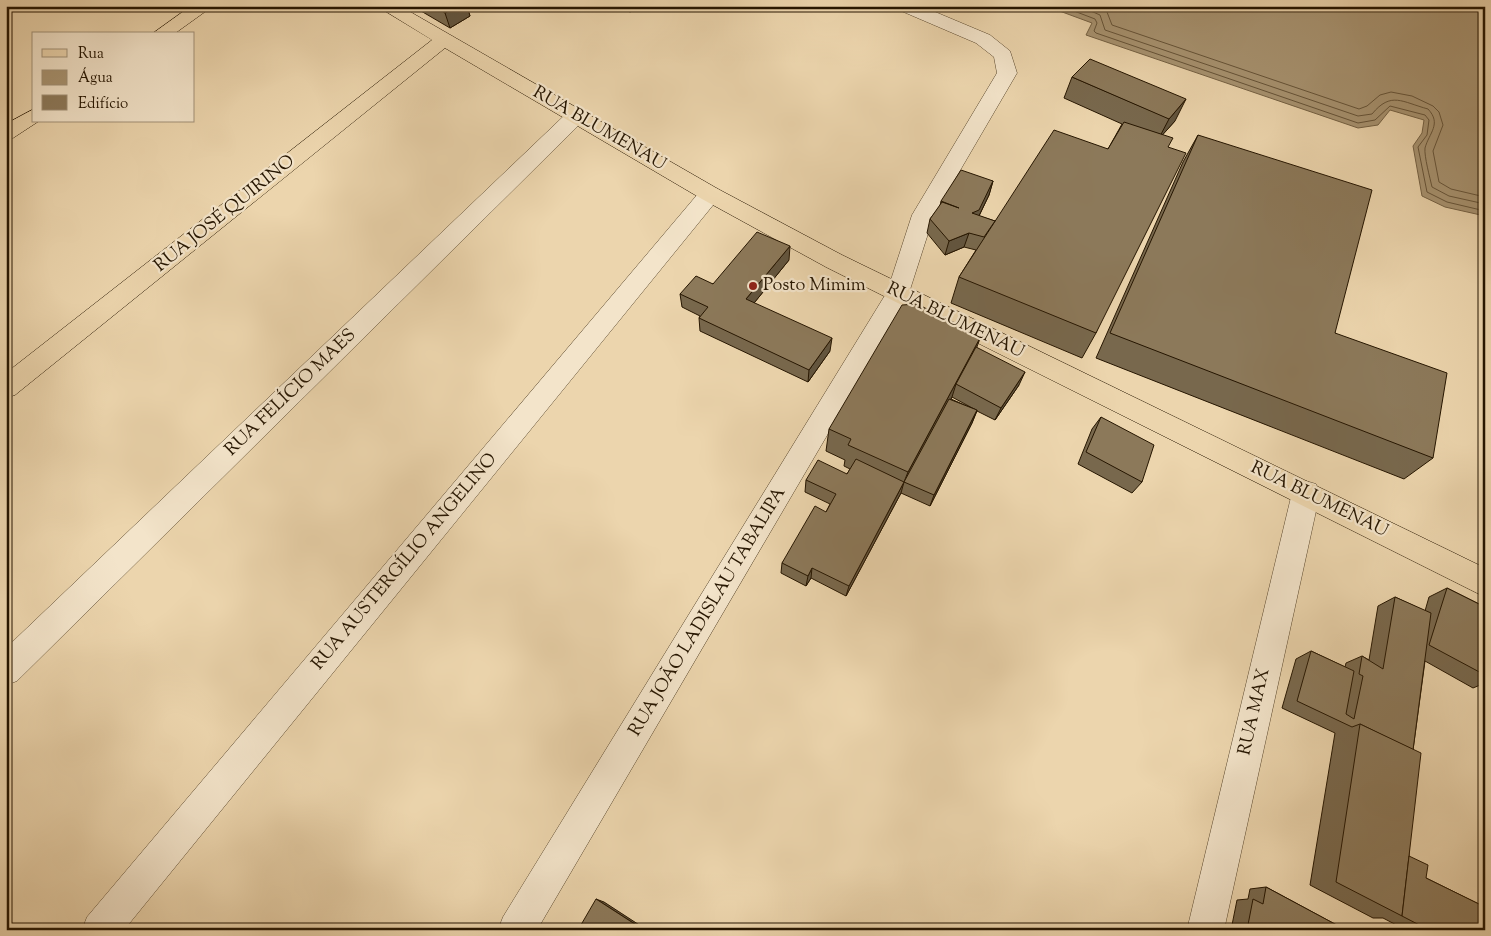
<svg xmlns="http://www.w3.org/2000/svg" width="1491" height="936" viewBox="0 0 1491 936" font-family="'Sorts Mill Goudy',serif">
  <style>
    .water { fill: #a89472; stroke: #746144 }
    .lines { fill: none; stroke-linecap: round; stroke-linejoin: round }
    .shore { stroke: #665439; stroke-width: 1 }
    .minor-casing { stroke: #57452b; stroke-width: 1 }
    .major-casing { stroke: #251500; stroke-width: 1 }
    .minor { fill: #f3e4ca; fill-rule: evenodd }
    .major { fill: #ecd5ad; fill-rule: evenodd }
    .wall { fill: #78684d; stroke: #251500; fill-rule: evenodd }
    .shaded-wall { fill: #62553f; stroke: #251500 }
    .building { fill: #8c795a; stroke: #251500 }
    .poi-dot { fill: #8f2418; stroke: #f3e4ca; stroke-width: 2 }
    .labels { text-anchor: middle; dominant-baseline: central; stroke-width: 4.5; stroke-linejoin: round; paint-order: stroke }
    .street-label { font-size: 18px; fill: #251500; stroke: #f3e4ca }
    .poi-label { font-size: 18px; fill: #251500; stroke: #f3e4ca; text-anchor: start }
  </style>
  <rect width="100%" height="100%" fill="#ecd5ad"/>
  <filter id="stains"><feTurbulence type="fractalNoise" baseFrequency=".004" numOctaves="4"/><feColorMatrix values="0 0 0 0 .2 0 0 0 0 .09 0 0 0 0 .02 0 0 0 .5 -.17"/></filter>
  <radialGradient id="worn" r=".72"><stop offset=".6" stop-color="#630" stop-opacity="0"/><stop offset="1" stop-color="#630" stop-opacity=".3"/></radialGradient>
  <path class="water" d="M1046,6h439v210l-40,-9 -23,-11 -9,-50 9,-13 2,-13 -34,-10 -12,15 -20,3 -272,-93 6,-12z"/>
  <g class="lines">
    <g class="shore">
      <path d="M1061,6l34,13 2,4 -3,8 2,2 262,90 17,-3 15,-14 35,9 4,5 -2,15 -9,12 9,45 20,10 38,9"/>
      <path d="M1079,6l21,9 5,15 253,86 14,-2c19,-23 30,-12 56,-5 14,15 1,24 -3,39 -1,8 5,30 7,39l17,9 36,8"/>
      <path d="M1101,6l6,6 5,13 247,84 8,-3 13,-11 11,-3 21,4 21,10 6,6 4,13 -10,26 6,31 12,7 34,8"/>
    </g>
    <g class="minor-casing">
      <g id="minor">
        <path d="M896,6h25l69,29 20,16 7,22 -83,142 -27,84 -370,631h-39l5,-13 384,-625 25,-77 85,-142 -3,-16 -18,-14 -77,-33z"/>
        <path d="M576,110l7,1 3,5 -3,5 -566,560 -11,4v-37l563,-537z"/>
        <path d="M710,187l8,2 3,5 -3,5 -594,731h-42l5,-13 615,-728z"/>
        <path d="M1306,481l10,3 4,9 -96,437h-37l105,-437 4,-9z"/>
      </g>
    </g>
    <g class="major-casing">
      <g id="major">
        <path d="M191,6h22l-39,28h-22z"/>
        <path d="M377,6h23l318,183 124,66 643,313v29l-659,-330 -124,-68 -257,-151 -430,347 -9,3v-25l426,-333z"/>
        <path d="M34,109v12h5l-26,17 -7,2v-16z"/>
      </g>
    </g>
    <use href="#minor" class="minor"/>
    <use href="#major" class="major"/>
  </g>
  <g class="wall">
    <path d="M419,6h48l3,10 -20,12 -29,-17z"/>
    <path d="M618,6h21l-9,6z"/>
    <path d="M1072,77l103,44 -13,14 6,12 -72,186 -14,25 -131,-55 8,-26 17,-27 -12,-3 -19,8 -18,-22 3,-14 10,-13 1,-5 52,-20 -4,14 -10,21 16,5 113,-72 14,-25 -58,-26z"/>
    <path d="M1198,135l137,198 98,125 -29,21 -308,-121 87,-196z"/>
    <path d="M789,260l-35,43 76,48 -22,31 -108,-51 -1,-13 1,-2 -18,-9 -2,-13z"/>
    <path d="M976,347l43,38 -24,35 -18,-9 -5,12 -42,83 -29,-13 -55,103 -35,-18 -5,8 -25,-13 1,-10 44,-51 4,-8 -25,-12 1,-12 41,-6 3,-5 -6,-3 1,-6 -19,-9 3,-22zM952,397l24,13 -25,-11z"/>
    <path d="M1101,417l41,65 -10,11 -54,-29 14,-35z"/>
    <path d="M1447,588l38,19v76l-12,5 -48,-27 -12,89 -4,106 17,22 57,28 2,-28v52h-79l-23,-12h-10l-63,-33 25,-152 -53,-25 14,-49 15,-8 34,16 1,-4 16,-7 7,4 9,-54 17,-9 30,14 4,-14z"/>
    <path d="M1266,887l80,43h-115l6,-30 11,-1 2,-10z"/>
  </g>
  <g class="shaded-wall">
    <path d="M457,6h10l3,10 -20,12 -5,-15z"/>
    <path d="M629,6h10l-9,6z"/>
    <path d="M1186,99l-11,22 -17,19 11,-21z"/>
    <path d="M993,181l-4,14 -14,29 -3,-11z"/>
    <path d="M969,233l-5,14 -19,8 4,-14z"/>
    <path d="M790,246l-1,14 -43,53v-14z"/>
    <path d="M981,336l-9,24 -16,24 -4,13 -46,85h-2l4,-10z"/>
    <path d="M832,338l-2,13 -22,31 1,-12z"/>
    <path d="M1025,372l-6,13 -24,35 6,-12z"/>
    <path d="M977,410l-5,13 -42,83 4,-11z"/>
    <path d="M904,482l-3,11 -55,103 3,-10z"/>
    <path d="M812,568l-1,10 -5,8 2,-10z"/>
    <path d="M596,899l8,3 43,28h-3z"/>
  </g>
  <g class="building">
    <path d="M434,6h23l-12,7z"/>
    <path d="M1090,59l96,40 -17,20 -97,-42z"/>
    <path d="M1124,122l49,16 -5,9 18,6 -90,180 -137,-56 95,-147 54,19z"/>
    <path d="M1198,135l174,55 -37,143 112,40 -14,85 -323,-125z"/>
    <path d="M961,170l32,11 -14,29 -7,3 23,8 -11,16 -15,-4 -20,8 -19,-22 12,-17 17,6 -18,-7z"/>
    <path d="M757,232l33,14 -44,53 86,39 -23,32 -110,-52 9,-11 -28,-13 16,-18 17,8z"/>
    <path d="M917,304l64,32 -73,136 -60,-27 3,-6 -22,-10 73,-124z"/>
    <path d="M976,347l49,25 -24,36 -45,-24z"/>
    <path d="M949,399l28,11 -43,85 -30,-13z"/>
    <path d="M1101,417l53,28 -12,37 -56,-30z"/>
    <path d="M856,459l48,23 -55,104 -37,-18 -4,8 -26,-13 33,-57 11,6 10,-18 -30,-14 12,-20 29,14z"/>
    <path d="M1447,588l38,19v68l-56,-30z"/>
    <path d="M1395,597l36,16 -18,137 -53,-26 -8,3 -55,-26 14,-50 43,20 -8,43 8,5 9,-43 -4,-2 3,-18 21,13z"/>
    <path d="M1360,724l61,29 -19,163 -66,-34z"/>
    <path d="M1409,856l19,9 -2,13 59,29v23h-56l-27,-14z"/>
    <path d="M1266,887l80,43h-99l6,-31 10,5z"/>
    <path d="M596,899l48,31h-66z"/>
  </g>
  <circle class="poi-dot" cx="753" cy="286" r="5"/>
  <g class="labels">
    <g class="street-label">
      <text transform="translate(599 129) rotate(30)">RUA BLUMENAU</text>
      <text transform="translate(225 214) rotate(-39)">RUA JOSÉ QUIRINO</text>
      <text transform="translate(955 321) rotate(26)">RUA BLUMENAU</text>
      <text transform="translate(291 393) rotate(-44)">RUA FELÍCIO MAES</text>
      <text transform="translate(1319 500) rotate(26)">RUA BLUMENAU</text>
      <text transform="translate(405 562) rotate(-50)">RUA AUSTERGÍLIO ANGELINO</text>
      <text transform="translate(708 612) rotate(-59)">RUA JOÃO LADISLAU TABALIPA</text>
      <text transform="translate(1255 712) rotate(-77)">RUA MAX</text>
    </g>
    <g class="poi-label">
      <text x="763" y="286">Posto Mimim</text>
    </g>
  </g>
  <rect width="1491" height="936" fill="none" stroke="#ecd5ad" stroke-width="25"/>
  <rect x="8" y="8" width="1476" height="921" fill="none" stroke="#251500" stroke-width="2.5"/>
  <rect x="12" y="12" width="1466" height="911" fill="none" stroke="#251500"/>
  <rect x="32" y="32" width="162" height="90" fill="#f3e4ca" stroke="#a19179"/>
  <rect x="42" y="49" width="25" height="8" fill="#ecd5ad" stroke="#a19179"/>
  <text x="78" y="58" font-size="15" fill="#251500">Rua</text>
  <rect x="42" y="70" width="25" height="15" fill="#a89472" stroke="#a19179"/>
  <text x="78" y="82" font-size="15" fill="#251500">Água</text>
  <rect x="42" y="95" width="25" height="15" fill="#8c795a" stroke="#a19179"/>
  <text x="78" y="108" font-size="15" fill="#251500">Edifício</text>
  <rect width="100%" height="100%" filter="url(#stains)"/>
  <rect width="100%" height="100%" fill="url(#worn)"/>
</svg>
